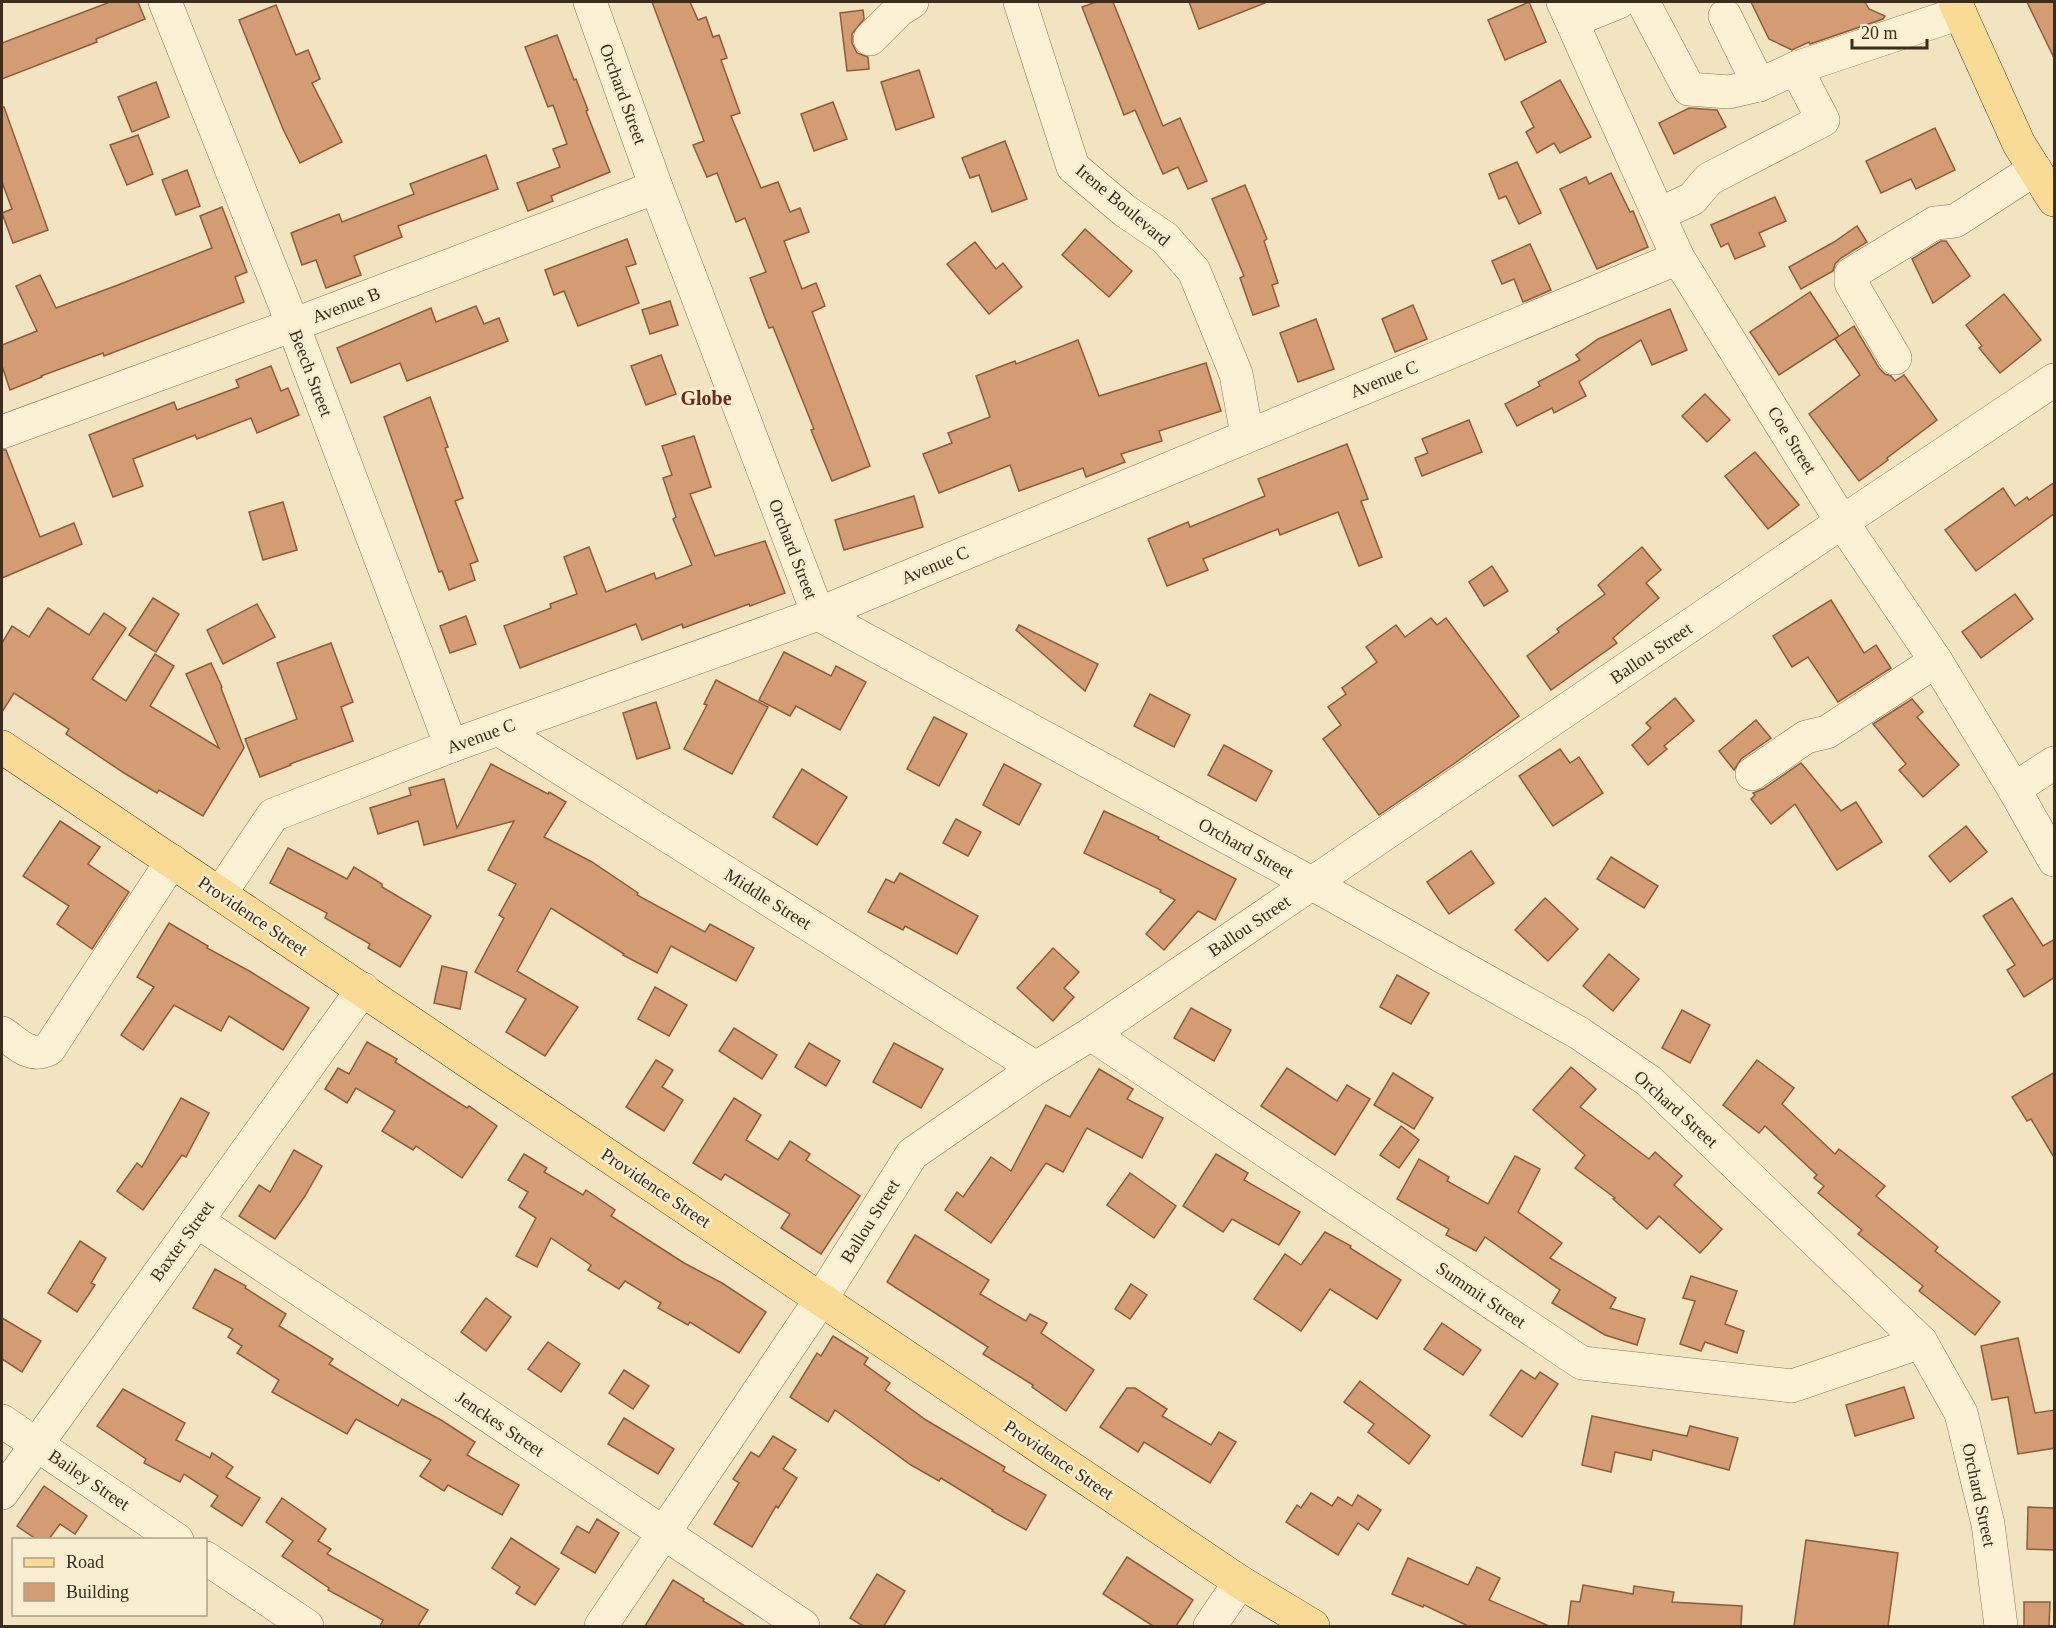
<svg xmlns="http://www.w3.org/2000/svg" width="2056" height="1628" viewBox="0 0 2056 1628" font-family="Georgia,serif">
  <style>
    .building { fill: #d49c73; stroke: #8f5c3a; stroke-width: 1.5 }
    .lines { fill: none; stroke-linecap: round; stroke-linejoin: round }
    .minor-casing { stroke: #8d7456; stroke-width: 34 }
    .major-casing { stroke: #5a422b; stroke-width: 34 }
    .minor { stroke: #fcf1d5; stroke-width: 33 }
    .major { stroke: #f9db95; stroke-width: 33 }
    .labels { text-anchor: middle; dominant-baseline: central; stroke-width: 5; stroke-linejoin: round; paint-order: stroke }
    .street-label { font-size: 18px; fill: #3b2c1c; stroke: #f9eed1 }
    .neighbourhood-label { font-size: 20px; font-weight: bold; fill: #6c2a17; stroke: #f9eed1 }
  </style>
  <rect width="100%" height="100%" fill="#f2e4c0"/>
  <g class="building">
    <path d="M110,2h28l7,17 -49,20 1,3 -95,37v-36z"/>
    <path d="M652,2h38l8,18 8,-3 7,20 6,-2 8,23 -6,2 19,53 -9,3 30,72 17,-6 12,30 10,-4 9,24 -25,9 18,48 14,-6 9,23 -13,6 58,154 -38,15 -21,-51 3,-1 -41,-102 -4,1 -19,-50 16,-6 -21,-54 -9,4 -19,-49 -10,4 -14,-32 11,-4z"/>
    <path d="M1096,2h17l50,124 17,-8 27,63 -19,8 -10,-22 -15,7 -28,-64 -11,5 -42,-108z"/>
    <path d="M1189,2h76v1l-66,26z"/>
    <path d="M1529,2l17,40 -41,18 -17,-40z"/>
    <path d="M1751,2h114l4,7 16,7 -2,3 -73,25 -1,-2 -17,8 -23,-11z"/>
    <path d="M2027,2h28v58z"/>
    <path d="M276,5l20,50 12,-5 12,29 -8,4 30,59 -42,21 -17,-34 -44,-109z"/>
    <path d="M863,10l1,9 -12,15v9l5,10 11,4 1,12 -22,2 -7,-58z"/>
    <path d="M557,35l17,45 2,-1 12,31 -2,1 24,61 -59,24 2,5 -25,10 -11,-28 43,-16 -7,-18 14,-5 -14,-39 -5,2 -23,-60z"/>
    <path d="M919,70l15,47 -38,13 -15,-48z"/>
    <path d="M1560,80l31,57 -31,16 -6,-10 -17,10 -11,-21 8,-5 -13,-25z"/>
    <path d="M156,82l13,35 -37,15 -14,-35z"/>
    <path d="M833,102l14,37 -33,12 -13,-37z"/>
    <path d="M2,107h2l44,123 -35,13 -11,-30 10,-4 -10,-27z"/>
    <path d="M1689,108l28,2 9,17 -52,27 -15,-31z"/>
    <path d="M1935,128l20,42 -39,19 -5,-10 -30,14 -15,-32z"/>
    <path d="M138,135l15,39 -26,11 -17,-40z"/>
    <path d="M1005,141l22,58 -35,13 -13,-37 -9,3 -8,-20z"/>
    <path d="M486,155l12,34 -100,37 4,11 -48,19 7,19 -35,13 -10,-28 -14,5 -11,-32 48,-19 3,8 72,-28 -4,-10z"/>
    <path d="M1517,162l24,51 -22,11 -13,-28 -7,3 -10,-25z"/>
    <path d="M187,170l13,36 -24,9 -14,-35z"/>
    <path d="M1611,173l19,39 3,-1 15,36 -51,22 -37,-80 26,-12 3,7z"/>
    <path d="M1245,185l22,54 -3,2 14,42 -6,2 7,21 -26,9 -13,-37 4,-2 -32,-77z"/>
    <path d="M1775,197l11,24 -27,12 6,13 -30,13 -7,-16 -7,4 -10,-22z"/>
    <path d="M222,207l25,65 -12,5 9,25 -140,54 -1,-3 -62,23 1,1 -32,13 -8,-24v-21l35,-14 -21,-45 24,-11 16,33 62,-23 94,-37 -12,-32z"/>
    <path d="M1857,226l10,16 -26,16 -6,6 -2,7 -32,18 -12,-22 45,-25z"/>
    <path d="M1085,229l47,42 -23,26 -47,-42z"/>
    <path d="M627,239l9,25 -10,3 13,36 -61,23 -14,-35 -10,4 -9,-25z"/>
    <path d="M1941,241h5l24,35 -37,27 -21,-44z"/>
    <path d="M975,242l21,27 7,-6 19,24 -33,27 -42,-50z"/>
    <path d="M1530,244l21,46 -28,12 -9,-23 -12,5 -10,-23z"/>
    <path d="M1810,292l29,44 -60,39 -29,-43z"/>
    <path d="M2004,294l37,46 -41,33 -21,-25 3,-2 -16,-21z"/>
    <path d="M670,301l8,24 -28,9 -8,-24z"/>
    <path d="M1413,305l14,34 -32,13 -13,-33z"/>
    <path d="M476,306l8,18 15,-6 9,23 -101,40 -7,-18 -49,20 -14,-35 94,-40 5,14z"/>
    <path d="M1670,309l17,41 -35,15 -11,-25 -62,42 7,14 -32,17 -2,-5 -35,18 -12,-22 35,-18 -2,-4 42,-22 -4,-5 22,-16z"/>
    <path d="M1316,319l18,50 -36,13 -18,-49z"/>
    <path d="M1854,326l25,42 6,6 6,2 4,5 9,-6 33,45 -50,38 1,2 -29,21 -50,-67 51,-39 -25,-36z"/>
    <path d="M1078,340l21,56 107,-33 15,48 -62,20 3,10 -41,13 4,8 -39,15 -3,-9 -64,23 -9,-26 -71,28 -16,-39 29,-11 -4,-10 42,-16 -14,-41 39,-15 1,3z"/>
    <path d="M661,355l15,39 -30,11 -15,-39z"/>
    <path d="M271,366l10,25 7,-3 11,27 -42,18 -6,-15 -54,21 -2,-4 -62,24 10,27 -30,11 -24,-62 85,-33 3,8 62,-23 -3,-7z"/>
    <path d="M1705,394l25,26 -23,22 -25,-26z"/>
    <path d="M430,397l18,50 -3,1 18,50 -8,3 23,60 -8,3 5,16 -26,10 -7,-19 -3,1 -55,-155z"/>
    <path d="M1469,420l13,32 -60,24 -7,-18 13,-5 -6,-14z"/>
    <path d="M694,436l17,51 -21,7 25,62 50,-15 20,52 -35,13 -1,-2 -66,24 -1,-4 -40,16 -6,-16 -116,44 -16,-42 47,-18 -1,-4 27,-10 -13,-37 25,-10 17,45 48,-19 2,6 36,-14 -19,-46 3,-2 -13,-39 9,-3 -10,-29z"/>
    <path d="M1347,444l21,55 -7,2 21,56 -23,9 -21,-54 -58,23 -2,-6 -75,30 5,11 -41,16 -19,-47 40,-17 2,5 75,-31 -7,-17z"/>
    <path d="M2,450h4l34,87 34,-14 8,21 -80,34z"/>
    <path d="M1755,452l44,53 -31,24 -43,-53z"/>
    <path d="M2055,482v31l-79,58 -31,-41 58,-42 12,18 12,-9 2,3z"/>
    <path d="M914,496l9,31 -79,23 -9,-30z"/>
    <path d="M283,502l14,48 -34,10 -14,-48z"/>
    <path d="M1642,547l19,23 -15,13 13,15 -46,40 4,5 -66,47 -24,-34 32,-24 -2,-3 48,-35 -7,-9z"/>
    <path d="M1492,566l16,25 -24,15 -15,-24z"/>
    <path d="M2015,594l18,25 -52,39 -19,-26z"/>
    <path d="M153,598l26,16 -23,38 -27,-17z"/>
    <path d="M1831,600l33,53 12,-8 15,23 -53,34 -30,-45 -16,10 -19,-31z"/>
    <path d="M257,604l18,33 -52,27 -16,-34z"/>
    <path d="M48,608l41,27 15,-22 22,15 -34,51 34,22 29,-47 19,12 -24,40 69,42 -33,-74 25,-11 11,24 -1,1 23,60 -41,68 -44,-26 -2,3 -33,-20 -58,-39 3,-5 -55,-36 -12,19v-69l10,-17 17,11z"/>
    <path d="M466,616l10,28 -26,9 -10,-27z"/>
    <path d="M1431,618l6,7 9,-7 73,98 -64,47 -76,52 -56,-76 18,-14 -13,-18 18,-13 -4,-6 35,-26 -11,-15 30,-22 9,12z"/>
    <path d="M1019,625l79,39 -13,27 -69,-61z"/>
    <path d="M331,643l22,59 -12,5 12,34 -63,23 1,1 -31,12 -15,-38 52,-20 -20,-56z"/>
    <path d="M784,652l47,24 5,-10 30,16 -26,48 -44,-24 -6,10 -31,-16z"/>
    <path d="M716,680l52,27 -36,67 -48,-25 23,-44 -3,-1z"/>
    <path d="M1150,694l40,21 -16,32 -40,-21z"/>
    <path d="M1675,698l19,23 -30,25 3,3 -19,16 -16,-20 19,-17 -5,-5z"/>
    <path d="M1912,699l11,13 -6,5 42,48 -36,32 -24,-27 7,-6 -33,-40z"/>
    <path d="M656,702l14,46 -33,11 -14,-46z"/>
    <path d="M934,717l33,17 -28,52 -32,-17z"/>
    <path d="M1756,720l15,18 -30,21 -7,11 -15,-19z"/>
    <path d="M1224,745l48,26 -16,30 -48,-26z"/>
    <path d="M1560,749l10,14 9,-6 24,36 -50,33 -34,-50z"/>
    <path d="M1801,763l40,48 15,-9 26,40 -45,28 -42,-66 -24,20 -20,-25 4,-4 -2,-2 10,-4z"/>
    <path d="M491,764l57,30 1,-2 17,10 -22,35 48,25 46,31 -1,2 68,37 5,-8 44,24 -18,33 -65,-35 -14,27 -34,-18 1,-1 -73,-46 -34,63 61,36 -33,49 -39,-24 20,-33 -51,-27 29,-54 -5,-3 17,-31 -28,-14 26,-49 -90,24 -6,-24 -40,13 -8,-26 41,-13 -2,-7 35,-9 13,49z"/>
    <path d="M1004,764l37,20 -22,41 -36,-20z"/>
    <path d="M802,769l45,28 -30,48 -44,-28z"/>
    <path d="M1104,811l55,26 -1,2 78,40 -21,41 -17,-9 -34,39 -18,-16 29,-34 -15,-8 1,-2 -77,-37z"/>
    <path d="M956,819l25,13 -13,24 -25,-13z"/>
    <path d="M60,821l40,26 -12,17 41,28 -37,57 -35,-25 12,-18 -46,-30z"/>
    <path d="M1966,826l21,26 -37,30 -21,-26z"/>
    <path d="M288,848l59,31 7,-12 28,17v3l49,29 -31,51 -32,-19 2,-4 -45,-26 2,-5 -57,-30z"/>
    <path d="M1471,851l23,32 -45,31 -22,-32z"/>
    <path d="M1611,857l47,29 -14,22 -47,-29z"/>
    <path d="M900,873l78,43 -21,38 -52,-28 -2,4 -35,-18 18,-33 8,4z"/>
    <path d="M1545,898l33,31 -30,32 -33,-31z"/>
    <path d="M2012,898l31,48 12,-7v38l-31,20 -17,-27 8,-5 -32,-49z"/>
    <path d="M169,923l39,23 -1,2 44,24 58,36 -26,42 -54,-34 -8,15 -47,-26 -31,45 -22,-15 33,-48 -17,-10z"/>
    <path d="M1053,948l26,24 -15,16 10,9 -21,24 -36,-33z"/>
    <path d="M1609,954l30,25 -26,32 -30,-25z"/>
    <path d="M442,966l25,6 -7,37 -26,-6z"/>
    <path d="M1397,975l32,18 -18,31 -31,-17z"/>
    <path d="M655,987l32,18 -18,31 -31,-17z"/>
    <path d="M1191,1008l40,22 -17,31 -40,-23z"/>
    <path d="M1682,1010l28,15 -20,38 -28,-15z"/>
    <path d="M734,1028l43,27 -15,24 -43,-28z"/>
    <path d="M367,1042l30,17 -2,3 72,46 2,-2 28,20 -35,52 -46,-32 -3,4 -31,-19 13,-20 -39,-23 -9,15 -22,-14 13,-21 11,6z"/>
    <path d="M809,1043l31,18 -14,25 -31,-19z"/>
    <path d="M894,1043l49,26 -22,39 -48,-26z"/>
    <path d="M656,1060l17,10 -11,17 21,13 -19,31 -38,-24z"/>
    <path d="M1757,1060l37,28 -12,16 53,50 4,-5 46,37 -9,10 62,51 -3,4 65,51 -25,33 -56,-44 4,-5 -65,-52 4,-4 -44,-37 6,-7 -10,-8 3,-3 -52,-49 -6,7 -36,-28z"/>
    <path d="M1571,1067l25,22 -16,18 69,52 6,-7 27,24 -8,9 48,44 -22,24 -41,-37 -12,13 -34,-30 2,-1 -40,-30 10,-13 -52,-45z"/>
    <path d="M1287,1068l50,33 10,-16 23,14 -35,56 -74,-49z"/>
    <path d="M1099,1069l34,20 -6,10 36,19 -21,40 -55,-30 -24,44 -17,-9 -55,80 -46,-33 12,-18 6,5 28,-40 20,14 35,-66 24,12z"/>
    <path d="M2055,1072v87l-24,-40 -4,2 -15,-24z"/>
    <path d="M1393,1073l40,25 -19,31 -40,-24z"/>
    <path d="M181,1098l28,15 -23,44 -4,-2 -39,55 -26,-19 20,-28 5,4z"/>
    <path d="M734,1098l27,17 -15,25 32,20 12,-19 20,13 -4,6 54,36 -39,58 -40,-26 9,-14 -65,-40 -4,6 -28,-17z"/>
    <path d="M1401,1126l18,14 -20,28 -19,-13z"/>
    <path d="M294,1150l28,16 -17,30 -30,43 -36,-23 20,-31 11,7z"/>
    <path d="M524,1154l23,14 -3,4 39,23 3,-5 29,20 -4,6 73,47 38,20 44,29 -27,41 -49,-31 -2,3 -30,-17 3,-5 -36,-22 -6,8 -31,-19 3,-5 -40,-27 -14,29 -21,-11 20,-38 -17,-11 9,-15 -20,-12z"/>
    <path d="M1216,1154l32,19 -4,7 56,32 -21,33 -47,-26 -9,13 -40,-26z"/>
    <path d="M1515,1156l25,13 -22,43 44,31 -12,15 66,40 -6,10 35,11 -8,26 -32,-10 -53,-32 8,-13 -75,-53 -9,14 -30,-16 3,-6 -52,-30 22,-40 30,18 -2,4 41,23z"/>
    <path d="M1130,1173l46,33 -22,32 -47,-33z"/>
    <path d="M1325,1232l26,14 -1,2 51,32 -24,39 -47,-30 -29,42 -47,-32 31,-45 16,11z"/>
    <path d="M915,1235l74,45 -9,14 46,27 4,-7 17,9 -6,10 53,37 -28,41 -34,-24 1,-2 -50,-31 5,-7 -101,-65z"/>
    <path d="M80,1241l26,17 -15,25 4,2 -18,27 -29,-19z"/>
    <path d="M215,1269l31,17 -1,2 41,26 -7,12 54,33 -4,5 69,42 4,-7 39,21 34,22 -8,13 52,30 -17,30 -54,-30 -4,6 -24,-15 11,-16 -75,-41 -9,15 -75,-42 7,-12 -42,-27 5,-7 -14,-9 5,-8 -40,-21z"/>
    <path d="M1691,1276l46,15 -12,33 19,7 -7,22 -32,-11 -4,9 -21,-7 15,-43 -12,-3z"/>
    <path d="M1131,1284l16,11 -17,24 -15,-10z"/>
    <path d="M486,1298l25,19 -25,34 -25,-19z"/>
    <path d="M2,1318l39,23 -19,31 -20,-13z"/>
    <path d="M1442,1323l39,27 -18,25 -39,-26z"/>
    <path d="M833,1336l35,22 -4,6 26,19 -5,7 41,30 79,47 -2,4 43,24 -20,35 -34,-19 1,-1 -52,-32 -2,3 -28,-16 -76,-55 -7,12 -38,-25 27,-44 4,3z"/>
    <path d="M2018,1338l17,75 20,-3v38l-37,6 -10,-57 -16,3 -11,-54z"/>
    <path d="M548,1342l32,22 -19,28 -33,-23z"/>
    <path d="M624,1370l25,16 -16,23 -24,-16z"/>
    <path d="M1521,1370l14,9 5,-7 18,12 -36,53 -32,-22z"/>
    <path d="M1360,1381l70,55 -21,28 -41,-32 6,-8 -30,-22z"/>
    <path d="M1904,1387l10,31 -59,18 -9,-31z"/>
    <path d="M1127,1388h8l32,21 -5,7 49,29 8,-13 17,10 -26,41 -66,-41 -6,10 -38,-25z"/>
    <path d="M123,1389l62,34 -9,17 34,18 2,-5 21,14 -7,10 34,21 -18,28 -31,-20 7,-10 -34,-22 -4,8 -36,-19 2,-4 -49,-33z"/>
    <path d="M1592,1416l95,20 3,-10 48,12 -9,32 -76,-20 -2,10 -36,-8 -4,20 -29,-7z"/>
    <path d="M624,1418l50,31 -16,25 -50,-30z"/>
    <path d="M773,1436l23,14 -13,19 14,9 -19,30 -2,-2 -24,41 -38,-23 25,-41 -6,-4 18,-27 8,5z"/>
    <path d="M44,1486l43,30 -12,18 -15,-10 -11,15h-13l-19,-13z"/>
    <path d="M1311,1493l21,13 6,-9 14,9 6,-11 23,15 -13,20 -10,-7 -20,32 -52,-33 11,-17 4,3z"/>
    <path d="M282,1498l44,31 -8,12 13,8 -4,5 101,56 -10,16h-38l3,-6 -55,-30 1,-2 -47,-32 11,-15 -27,-19z"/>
    <path d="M2028,1507l27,1v42l-28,-1z"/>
    <path d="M597,1519l22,14 -24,40 -34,-20 16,-27 12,7z"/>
    <path d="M511,1538l48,31 -24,36 -19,-12 4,-6 -28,-19z"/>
    <path d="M1806,1540l92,13 -10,73h-94z"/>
    <path d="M1127,1557l66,43 -17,26h-23l-50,-32z"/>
    <path d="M1408,1558l60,27 9,-18 23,11 -11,22 60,26h-81l-44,-21 -1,2 -31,-13z"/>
    <path d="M877,1574l28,17 -21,35h-21l-13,-8z"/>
    <path d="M673,1580l31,19 -1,2 42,25h-100z"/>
    <path d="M1583,1585l50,9 1,-8 40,6 -2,10 70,4 -1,20h-173l3,-25 9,1z"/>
    <path d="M2024,1602h26l-1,24h-25z"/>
  </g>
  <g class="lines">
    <g class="minor-casing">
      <g id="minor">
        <path d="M165,2l128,323 158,421"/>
        <path d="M590,2l66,185 162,427 493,269 268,150 70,48 272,261 40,71 27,111 13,102"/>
        <path d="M1020,2l53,165 52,44 40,27 29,33 42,103 11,61"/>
        <path d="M1563,2l115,256 164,264 94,139 78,128 40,71"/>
        <path d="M1643,2l46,87 40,3 30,-7 37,-17 164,-55"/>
        <path d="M1725,16l34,69"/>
        <path d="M1572,21l47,-19"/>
        <path d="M870,39l29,-29 13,-8"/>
        <path d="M1659,214l33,-15 17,-20 114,-59 -27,-52"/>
        <path d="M1895,358l-44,-75v-9l84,-51 20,-2 80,-52"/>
        <path d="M2,432l291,-107 363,-138"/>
        <path d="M500,730l536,338"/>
        <path d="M1752,774l54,-37 21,-5 109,-71"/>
        <path d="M2014,789l40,-26"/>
        <path d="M220,894l53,-79 178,-69 367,-132 860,-356"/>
        <path d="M2,1033c15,10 28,26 47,16l123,-188"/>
        <path d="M1091,1034l491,329 210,23 129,-44"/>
        <path d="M197,1221l606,405"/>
        <path d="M2,1421l175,119"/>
        <path d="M2,1493l361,-504"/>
        <path d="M206,1558l101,68"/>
        <path d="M601,1626l220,-327 91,-145 124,-86 55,-34 751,-512 212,-142"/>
        <path d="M1210,1626l30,-44"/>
      </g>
    </g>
    <g class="major-casing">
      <g id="major">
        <path d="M1955,2l64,142 35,56"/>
        <path d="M2,747l1238,835 73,44"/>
      </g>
    </g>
    <use href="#minor" class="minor"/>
    <use href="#major" class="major"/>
  </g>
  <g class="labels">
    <g class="street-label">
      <text transform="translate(623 94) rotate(70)">Orchard Street</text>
      <text transform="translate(1123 205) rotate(40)">Irene Boulevard</text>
      <text transform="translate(346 305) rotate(-21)">Avenue B</text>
      <text transform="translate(311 373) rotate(69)">Beech Street</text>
      <text transform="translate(1384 379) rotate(-22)">Avenue C</text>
      <text transform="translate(1792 440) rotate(58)">Coe Street</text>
      <text transform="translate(793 549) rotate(69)">Orchard Street</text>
      <text transform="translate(935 565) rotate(-23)">Avenue C</text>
      <text transform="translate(1651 653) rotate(-34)">Ballou Street</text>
      <text transform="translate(481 736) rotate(-20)">Avenue C</text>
      <text transform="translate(1246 848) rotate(29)">Orchard Street</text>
      <text transform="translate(768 899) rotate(32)">Middle Street</text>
      <text transform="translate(253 916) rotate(34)">Providence Street</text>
      <text transform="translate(1249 926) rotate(-34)">Ballou Street</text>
      <text transform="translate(1676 1109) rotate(42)">Orchard Street</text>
      <text transform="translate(656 1188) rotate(34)">Providence Street</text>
      <text transform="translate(870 1221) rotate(-58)">Ballou Street</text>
      <text transform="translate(182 1241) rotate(-54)">Baxter Street</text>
      <text transform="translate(1481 1295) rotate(34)">Summit Street</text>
      <text transform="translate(500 1424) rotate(34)">Jenckes Street</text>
      <text transform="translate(1059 1460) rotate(34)">Providence Street</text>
      <text transform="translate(89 1480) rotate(34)">Bailey Street</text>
      <text transform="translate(1979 1495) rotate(78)">Orchard Street</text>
    </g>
    <g class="neighbourhood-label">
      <text x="706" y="398">Globe</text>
    </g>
  </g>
  <rect width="2056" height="1628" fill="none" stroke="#3b2c1c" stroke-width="6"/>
  <rect x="12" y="1538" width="195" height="78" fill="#f9eed1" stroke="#ada089" stroke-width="1.5"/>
  <rect x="24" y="1558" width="30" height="9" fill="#f9db95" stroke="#ada089" stroke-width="1.5"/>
  <text x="66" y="1568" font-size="18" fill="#3b2c1c">Road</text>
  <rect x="24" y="1583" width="30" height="18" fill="#d49c73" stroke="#ada089" stroke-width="1.5"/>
  <text x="66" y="1598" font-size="18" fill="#3b2c1c">Building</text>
  <path d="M1852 39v9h75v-9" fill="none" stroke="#3b2c1c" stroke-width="3"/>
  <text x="1861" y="39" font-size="18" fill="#3b2c1c" stroke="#f9eed1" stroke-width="4.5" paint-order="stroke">20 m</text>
</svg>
